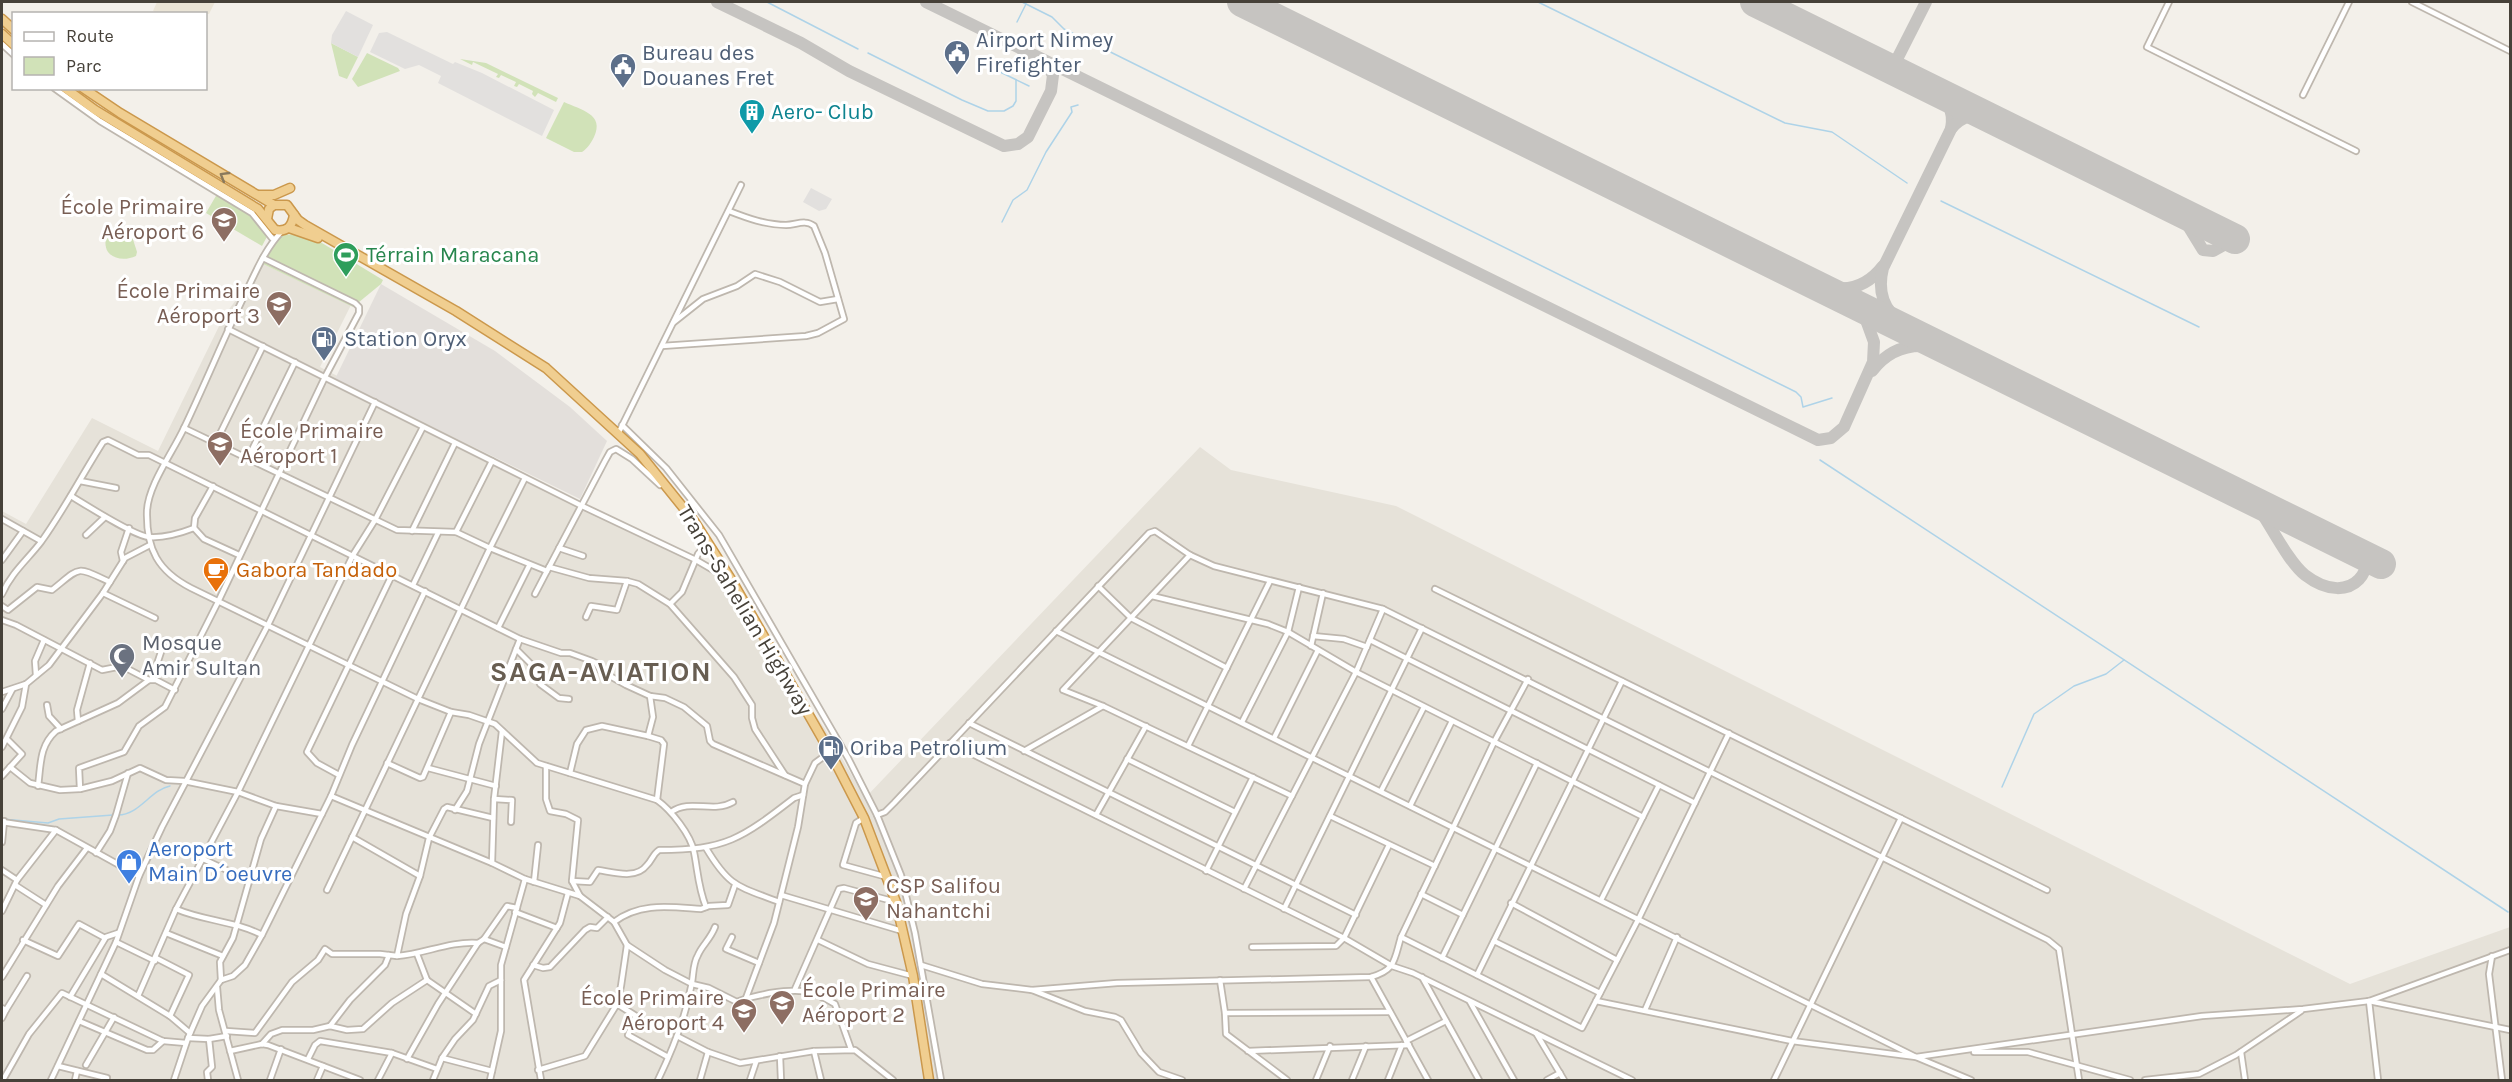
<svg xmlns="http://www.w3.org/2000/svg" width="2512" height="1082" viewBox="0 0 2512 1082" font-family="Karla,sans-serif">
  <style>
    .residential { fill: #e6e2d9 }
    .industrial { fill: #e3dfdb }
    .education { fill: #eae4d6 }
    .green { fill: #d1e2b8 }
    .parking { fill: #e2e0de }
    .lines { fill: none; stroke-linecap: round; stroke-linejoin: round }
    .stream { stroke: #aed3e8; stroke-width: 1.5 }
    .taxiway { stroke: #c6c4c1; stroke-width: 12 }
    .runway { stroke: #c6c4c1; stroke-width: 30 }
    .minor-casing { stroke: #beb7ae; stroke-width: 8 }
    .trunk-casing { stroke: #cb984c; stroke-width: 11 }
    .minor { stroke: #fff; stroke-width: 4.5 }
    .trunk { stroke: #f0ce90; stroke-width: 8 }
    .oneway { stroke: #8a795c }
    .labels { text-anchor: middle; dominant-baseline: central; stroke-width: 6; stroke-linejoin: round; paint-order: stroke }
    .service-label { font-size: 22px; fill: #4e5e75; stroke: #fff; text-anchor: start }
    .culture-label { font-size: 22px; fill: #0d838f; stroke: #fff; text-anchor: start }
    .education-label { font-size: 22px; fill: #785e54; stroke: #fff; text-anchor: end }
    .leisure-label { font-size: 22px; fill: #27864d; stroke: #fff; text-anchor: start }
    .food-label { font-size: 22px; fill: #c56008; stroke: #fff; text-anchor: start }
    .street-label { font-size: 22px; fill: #464139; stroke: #fff }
    .worship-label { font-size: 22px; fill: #5b616d; stroke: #fff; text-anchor: start }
    .shop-label { font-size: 22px; fill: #366cbe; stroke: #fff; text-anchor: start }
    .district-label { font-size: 28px; font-weight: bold; letter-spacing: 1.5px; fill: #685e52; stroke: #fff }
  </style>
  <rect width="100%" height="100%" fill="#f3f0ea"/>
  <path class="residential" d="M263,264l88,41 -31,62 396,206 109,156 40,69 335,-351 31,23 165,36 954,478 160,-57v153h-2508v-569l24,13 66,-106 66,33 66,-135z"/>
  <path class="industrial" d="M381,284l114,67 75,56 37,34 -27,58 -245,-120z"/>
  <path class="education" d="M157,2h58l-6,12 -52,-1 -4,-2z"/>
  <g class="green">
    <path d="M331,43l27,14 -11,22 -8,-3z"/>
    <path d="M367,53l31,15 2,3 -42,16 -6,-8z"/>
    <path d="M460,59l26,4 72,35 -2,4 -18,-9 -3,4 -3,-3 1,-3 -14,-7 -2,3 -3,-1 2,-4 -15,-7 -2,3 -3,-1 2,-3 -25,-12 -1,3z"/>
    <path d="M564,102c17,8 41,12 30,35 -3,6 -6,11 -12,15h-8l-28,-14z"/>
    <path d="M220,189c19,12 40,20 50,42l-8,15 -56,-33z"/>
    <path d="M130,230l7,22 -1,4c-15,7 -34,1 -30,-18l3,-3z"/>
    <path d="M300,234l17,6 66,40 -2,4 -28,23 -90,-43 18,-29z"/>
  </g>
  <g class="parking">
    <path d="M346,11l27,14 -15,32 -27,-14 1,-8z"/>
    <path d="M387,32l66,32 2,-2 27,11 72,37 -12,26 -104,-53 3,-7 -22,-11 -14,4 -35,-17 9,-19z"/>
    <path d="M811,188l21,11 -6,10 -7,2 -16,-9z"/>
  </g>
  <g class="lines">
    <g class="stream">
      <path d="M767,2l91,47"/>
      <path d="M1022,2l30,15 12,12 732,363 5,5 2,10 29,-9"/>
      <path d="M1538,2l247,121 47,9 75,51"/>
      <path d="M1017,22l9,-18"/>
      <path d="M868,53l94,47 26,11h16l9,-5 3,-5v-21"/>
      <path d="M997,59l-2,6 3,6 31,15"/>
      <path d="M1941,201l258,126"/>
      <path d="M1002,222l11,-22 14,-10 19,-38 26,-40 -1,-5 7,-2"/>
      <path d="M1820,460l688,452"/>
      <path d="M2002,787l32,-73 40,-28 32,-12 18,-14"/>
      <path d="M117,815c22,1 33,-25 53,-29"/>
      <path d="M2,819l46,4 11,-4 54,-4"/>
    </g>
    <g class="taxiway">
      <path d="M717,2l84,41 48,28 155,75 14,-2 10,-7 23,-46 2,-16 -9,-14"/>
      <path d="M926,2l892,438 13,-2 13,-11 29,-65 1,-20 -8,-22 -12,-13 -18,-12"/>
      <path d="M1892,69l34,-67"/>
      <path d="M1930,88c16,10 25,21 21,41"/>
      <path d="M2179,211c16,5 41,3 46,23l-3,12 -9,5 -10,-1z"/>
      <path d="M1792,273c33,15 64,28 91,-7"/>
      <path d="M1930,341c-31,-17 -57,-33 -47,-73l68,-139c11,-14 24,-15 41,-11"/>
      <path d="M1872,371c20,-26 47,-30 77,-20"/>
      <path d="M2246,498l11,8c13,18 32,57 48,69 48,37 79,-14 50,-33 -15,-10 -33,-9 -49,-15"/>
    </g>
    <g class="runway">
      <path d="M1242,2l1139,562"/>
      <path d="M1755,2l480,237"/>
    </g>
    <g class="minor-casing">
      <g id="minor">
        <path d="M2169,2l-22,45 209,104"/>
        <path d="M2412,2l98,49"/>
        <path d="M2,44l12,11"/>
        <path d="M54,88l46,33 152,92 20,25"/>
        <path d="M2303,95l46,-93"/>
        <path d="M282,231c-16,17 -25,38 -35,59 -22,45 -41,92 -63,138 -11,24 -36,57 -37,83 -1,38 11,60 44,77l227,111 33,13 18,3 26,9 42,39 120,37c14,10 34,35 37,52 4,20 4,35 12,55"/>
        <path d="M674,322l29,-23 34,-13 18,-12 25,8 40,20 18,-3"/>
        <path d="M228,329l352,176 116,55 31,18"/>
        <path d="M662,346l144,-10 12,-3 26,-14 -19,-66 -11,-27c-9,-7 -18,-1 -28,-1 -20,0 -39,-7 -57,-14"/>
        <path d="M622,425l44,43 53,67 129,223 29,57 24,60 14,58 26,147"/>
        <path d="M184,428l213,102 59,2 34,16 35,-70"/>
        <path d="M619,432l122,-247"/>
        <path d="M216,442l47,-96"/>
        <path d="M248,458l47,-96"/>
        <path d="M80,481l36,7"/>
        <path d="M213,486l-18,32 -1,10 10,11 35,16"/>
        <path d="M71,496c15,9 63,40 78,41 14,1 32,-4 45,-9"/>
        <path d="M2,519l39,22"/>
        <path d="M412,531l43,-88"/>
        <path d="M456,532l36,-71"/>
        <path d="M86,535l19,-18"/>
        <path d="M559,548l24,8"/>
        <path d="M1190,555l-127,135 40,16 189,90"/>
        <path d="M2,560l21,-29"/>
        <path d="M123,561l-2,-9 8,-24"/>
        <path d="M549,567l40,11 38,3 11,3 32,20 64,73 18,28v13l3,11 30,46"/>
        <path d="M413,585l25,-52"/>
        <path d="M1098,586l33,32 96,50"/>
        <path d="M1435,589l612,301"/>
        <path d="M103,593l52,25"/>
        <path d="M2,594c9,-21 26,-35 39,-52 23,-32 41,-67 62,-100l5,-2 30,15h11l371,184 41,14h9l22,8 4,2 5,8 25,14 24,11 15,2 19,9 23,19 3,15 3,3 92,40"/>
        <path d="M535,594l12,-23"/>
        <path d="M1152,596l116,28 20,8 68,40 287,145"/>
        <path d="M670,604l12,-12 16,-38 10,-12"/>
        <path d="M2,606l6,4 29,-23 15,3c30,-24 23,-24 58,-8"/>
        <path d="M586,617l5,-11 26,4 10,-29"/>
        <path d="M2,620l14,5 86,45 20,-4 27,14h7l19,10"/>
        <path d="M498,628l31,-62"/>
        <path d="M1056,631l860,426 55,23"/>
        <path d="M1313,636l31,3 23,8"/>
        <path d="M1370,640l325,163"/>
        <path d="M1311,646l12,-53"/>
        <path d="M516,649l18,18 6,17 19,14 10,1"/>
        <path d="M36,675l-1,-14 9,-21"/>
        <path d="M152,679l13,-39"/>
        <path d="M2,692l24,-8 23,-19 54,-72 22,-35 25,-13"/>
        <path d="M650,696l3,21 -5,19 13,4 3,4 -7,56"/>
        <path d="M47,705l2,11 12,13"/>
        <path d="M2,709l10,-19"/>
        <path d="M78,721l-1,-11 13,-47"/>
        <path d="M1242,722l46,-90 11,-45"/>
        <path d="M969,723l387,192"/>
        <path d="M1274,738l44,-88"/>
        <path d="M950,743l394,195 48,28 21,7 219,107"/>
        <path d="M1188,746l82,-165"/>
        <path d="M2,747l20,-40 4,-23"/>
        <path d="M1024,751l79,-45"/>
        <path d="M1127,759l108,53"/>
        <path d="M387,763l33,15 3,-1 28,-65"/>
        <path d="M546,766v33l4,12 16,3 12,6 -6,61 8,15"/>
        <path d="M10,767l20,16 30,7 20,-1 32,-8 28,-13 26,12 18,1 54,11 38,14 46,8"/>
        <path d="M428,768l68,18"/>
        <path d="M570,773l7,-29 9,-14 16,-4 46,10"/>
        <path d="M339,775l-22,-12 -10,-11 85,-177"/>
        <path d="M2,776l20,-22 -15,-15"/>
        <path d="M38,786c3,-21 1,-40 18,-55l62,-28 31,-23"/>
        <path d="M80,789l-1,-21 45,-16 15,-26 26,-19 53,-105 107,-225 34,-64v-6l-4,-4 -92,-45"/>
        <path d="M1381,791l43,-84"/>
        <path d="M331,796l161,67 33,16 55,17 34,26 13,23 -6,41 -4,18 -32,52 -47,14"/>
        <path d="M494,799l18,1 -1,22"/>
        <path d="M1410,806l42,-85"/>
        <path d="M455,810l12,-19 12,-47 41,-105"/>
        <path d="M671,812c20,-14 41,2 62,-10"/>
        <path d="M877,815l8,-3 9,-9 255,-270 6,-2 35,24 24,11 169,43 665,331 11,9 20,131"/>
        <path d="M1096,815l50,-89"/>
        <path d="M1330,816l105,50"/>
        <path d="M864,818l-8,5 -13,42 44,12"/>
        <path d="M2,822l54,8 83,46"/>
        <path d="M352,837l68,39"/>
        <path d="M2,842l2,-21"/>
        <path d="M706,848c24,40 32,38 73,54"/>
        <path d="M96,853l14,-22 6,-16 12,-42"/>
        <path d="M201,858l49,23"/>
        <path d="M492,863l2,-64 8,-68"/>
        <path d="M2,870l15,10"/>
        <path d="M1206,871l47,-94"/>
        <path d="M572,881l18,1 8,-12c15,2 38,10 49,-5 5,-5 6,-11 12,-15 67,0 82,-11 135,-52l9,-3"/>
        <path d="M534,882l4,-37"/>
        <path d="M15,885l31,20"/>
        <path d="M1244,889l112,-217 27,-63"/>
        <path d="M327,890l163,-342 57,23 58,-110 5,-9 6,-3 16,10 28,26"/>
        <path d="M1421,894l42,21"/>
        <path d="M781,895l121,36"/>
        <path d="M1601,900l58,-115"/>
        <path d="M1511,903l106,57"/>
        <path d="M176,909c28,12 59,12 86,26"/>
        <path d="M1284,909l138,-281"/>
        <path d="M2,911l15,-31 39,-50"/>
        <path d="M515,912l42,16"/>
        <path d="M614,922c26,-20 56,-15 87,-13l8,-3 19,-1 7,-20"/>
        <path d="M166,933l57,23"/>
        <path d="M732,937l-6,12 33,14"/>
        <path d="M1401,937l181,91 57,-110 90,-185"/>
        <path d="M484,939l22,8"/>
        <path d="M23,940l35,16 21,-32 26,14"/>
        <path d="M818,940l50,24 45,12"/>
        <path d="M1494,941l106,52"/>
        <path d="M116,942l39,19"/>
        <path d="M478,943c-29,-2 -53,11 -81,13l9,-42 14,-38 9,-38 15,-29 3,-2 46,11"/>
        <path d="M627,945l38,25 27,14 17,4 28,14c11,-5 21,-6 33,-9 28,-4 40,-4 65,11l16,45"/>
        <path d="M1252,947l84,-1 8,-8 45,-93"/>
        <path d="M417,954l10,26"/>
        <path d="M2492,956l-3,18 13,106"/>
        <path d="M156,958l33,17 -19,41"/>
        <path d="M1442,958l95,-195"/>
        <path d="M533,965l10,3 7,-1 35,-37 5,-3 7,1 11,-11"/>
        <path d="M921,965l61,19 50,6 53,21 30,6 6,3 20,33 18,19 23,8"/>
        <path d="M101,974l69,42 20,17"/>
        <path d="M1477,975l145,-294"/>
        <path d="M2,977l56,-91 29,-38"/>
        <path d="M1371,977l57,103"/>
        <path d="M1422,977l57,103"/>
        <path d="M221,980l-1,-18 13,-24 28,-99 15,-33"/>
        <path d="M1220,980l5,33 1,21 61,46"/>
        <path d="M217,987l2,23 19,70"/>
        <path d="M795,989l44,-100 5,-1 52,14"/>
        <path d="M1032,990l85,-7 254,-6c25,-7 23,-17 30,-40l93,-195 34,-63"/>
        <path d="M138,996l38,-87 62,-117 115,-237 22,-35 48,-93"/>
        <path d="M70,997l36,-60 12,-4"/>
        <path d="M746,998l28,-75 24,-96 7,-43 10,-21 15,-11"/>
        <path d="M1596,1001l196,40 124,16 286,-41 101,-7 66,-8 141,-51"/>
        <path d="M2369,1001l141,29"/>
        <path d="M2369,1001l9,79"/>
        <path d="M1470,1002l44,78"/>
        <path d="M617,1004l19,12 -8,19 40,22"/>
        <path d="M2,1008l4,2 21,-34"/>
        <path d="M1645,1010l32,-73"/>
        <path d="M1225,1013l165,-1"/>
        <path d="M2,1018l4,-8"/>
        <path d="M79,1021l68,29h6l10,-9"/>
        <path d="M330,1026l20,-26 35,-35 4,-10"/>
        <path d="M226,1031l29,2 37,-51 26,-22 7,-11 7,5h48l17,2"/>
        <path d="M1536,1033l28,47"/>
        <path d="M677,1036l31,16 32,11 74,-12"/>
        <path d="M188,1038l21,1 18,-3"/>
        <path d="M1406,1041l40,-20"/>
        <path d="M262,1044l9,-10 11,-4h31l17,-4 17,4 16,-1 29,-26 35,-23 49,34"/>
        <path d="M230,1051l32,-7 6,1 92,35"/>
        <path d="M1248,1051l161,-6"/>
        <path d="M1974,1052h54l102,28"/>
        <path d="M2241,1052l4,28"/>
        <path d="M780,1056l1,24"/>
        <path d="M442,1058l50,13"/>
        <path d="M308,1059l7,-14 5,-4 72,12 45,16"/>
        <path d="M407,1059l31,-55 40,-61 6,-4 23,-33 10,2"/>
        <path d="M86,1065l28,-48"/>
        <path d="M58,1066l49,12"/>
        <path d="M3,1080l26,-46 33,-41 101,48 23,2"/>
        <path d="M51,1080l65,-138 23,-66 23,-49 106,-202 107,-223"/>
        <path d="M75,1080l2,-9"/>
        <path d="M174,1080l14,-42 14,-32 19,-26 12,-4 12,-11 17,-30 69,-139 21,-51 73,-154"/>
        <path d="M208,1080l-1,-8 5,-5 -3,-28"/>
        <path d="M270,1080l11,-31"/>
        <path d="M317,1080l6,-14"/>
        <path d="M378,1080l14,-27"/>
        <path d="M433,1080l9,-22 13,-19 18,-19 16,-34 12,-6"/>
        <path d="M490,1080l11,-49v-66l24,-86"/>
        <path d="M541,1080l-17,-100 36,-57 8,-30"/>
        <path d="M658,1080c14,-29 27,-61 33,-93 3,-11 1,-22 7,-32 4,-10 12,-15 17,-28"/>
        <path d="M700,1080l8,-28"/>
        <path d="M750,1080l6,-18"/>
        <path d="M821,1080l-7,-29 41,-1 38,30"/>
        <path d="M1316,1080l14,-34"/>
        <path d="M1352,1080l14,-34"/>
        <path d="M1388,1080l14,-35"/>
        <path d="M1547,1080l13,-7"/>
        <path d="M1774,1080l127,-262"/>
        <path d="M2145,1080l54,-6 37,-19 65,-44"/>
      </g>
    </g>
    <g class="trunk-casing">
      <g id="trunk">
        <path d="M2,19l12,11"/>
        <path d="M2,34l12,11"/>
        <path d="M65,88l30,22 163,99 17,21c12,2 17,-3 19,-15"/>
        <path d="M83,88l37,25 154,92"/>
        <path d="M259,195h15l16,-7"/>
        <path d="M267,219l2,-10 5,-4h13l11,15 7,5 151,86 90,57 94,86 54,67 38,60 98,171 34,66 32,84 17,74 16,104"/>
        <path d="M289,228l29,10"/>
      </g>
    </g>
    <use href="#minor" class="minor"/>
    <use href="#trunk" class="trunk"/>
  </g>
  <defs><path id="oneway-chevron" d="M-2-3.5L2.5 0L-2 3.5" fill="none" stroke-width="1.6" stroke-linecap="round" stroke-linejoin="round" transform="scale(1.5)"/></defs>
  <use class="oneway" href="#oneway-chevron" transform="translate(224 176) rotate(-149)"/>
  <defs>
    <g id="civic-pin" transform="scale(1.35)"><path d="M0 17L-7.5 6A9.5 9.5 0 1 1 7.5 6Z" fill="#5c6f8a" stroke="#fff"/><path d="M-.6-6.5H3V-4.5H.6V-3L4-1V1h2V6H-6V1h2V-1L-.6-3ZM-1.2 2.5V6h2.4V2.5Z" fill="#fff"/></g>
    <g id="building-pin" transform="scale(1.35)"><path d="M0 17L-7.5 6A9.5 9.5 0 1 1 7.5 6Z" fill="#0f9aa8" stroke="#fff"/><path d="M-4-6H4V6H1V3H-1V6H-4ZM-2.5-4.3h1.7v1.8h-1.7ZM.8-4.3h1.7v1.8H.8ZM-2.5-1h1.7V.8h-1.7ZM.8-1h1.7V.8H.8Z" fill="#fff"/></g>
    <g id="school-pin" transform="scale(1.35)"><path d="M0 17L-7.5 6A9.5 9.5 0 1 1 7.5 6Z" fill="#8d6e63" stroke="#fff"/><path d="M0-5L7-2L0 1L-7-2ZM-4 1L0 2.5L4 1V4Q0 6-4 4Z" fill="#fff"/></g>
    <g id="stadium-pin" transform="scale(1.35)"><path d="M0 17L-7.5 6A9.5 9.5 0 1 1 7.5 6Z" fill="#2e9e5b" stroke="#fff"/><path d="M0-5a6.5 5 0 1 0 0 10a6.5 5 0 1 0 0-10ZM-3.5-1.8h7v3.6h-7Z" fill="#fff"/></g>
    <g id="fuel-pin" transform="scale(1.35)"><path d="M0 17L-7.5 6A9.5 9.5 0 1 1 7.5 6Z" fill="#5c6f8a" stroke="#fff"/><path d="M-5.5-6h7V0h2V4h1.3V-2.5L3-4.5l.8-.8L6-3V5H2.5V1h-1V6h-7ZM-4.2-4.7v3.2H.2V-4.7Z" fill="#fff"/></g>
    <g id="cafe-pin" transform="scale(1.35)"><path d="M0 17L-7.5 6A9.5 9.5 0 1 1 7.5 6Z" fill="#e8710a" stroke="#fff"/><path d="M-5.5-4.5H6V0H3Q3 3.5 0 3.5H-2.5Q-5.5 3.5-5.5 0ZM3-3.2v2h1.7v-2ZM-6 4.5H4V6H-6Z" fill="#fff"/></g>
    <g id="mosque-pin" transform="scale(1.35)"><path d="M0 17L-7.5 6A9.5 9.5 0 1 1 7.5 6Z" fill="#6b7280" stroke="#fff"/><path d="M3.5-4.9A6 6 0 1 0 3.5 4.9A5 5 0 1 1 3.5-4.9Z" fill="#fff"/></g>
    <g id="shop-pin" transform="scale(1.35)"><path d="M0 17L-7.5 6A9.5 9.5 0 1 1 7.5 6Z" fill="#3f7fe0" stroke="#fff"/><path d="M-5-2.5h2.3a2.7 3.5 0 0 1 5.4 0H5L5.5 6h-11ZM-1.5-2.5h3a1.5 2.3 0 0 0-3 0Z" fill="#fff"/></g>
  </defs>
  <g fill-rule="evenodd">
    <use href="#civic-pin" x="957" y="53"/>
    <use href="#civic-pin" x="623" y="66"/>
    <use href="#building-pin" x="752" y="112"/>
    <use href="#school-pin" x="224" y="220"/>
    <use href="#stadium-pin" x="346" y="255"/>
    <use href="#school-pin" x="279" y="304"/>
    <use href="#fuel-pin" x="324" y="339"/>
    <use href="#school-pin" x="220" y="444"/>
    <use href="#cafe-pin" x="216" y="570"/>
    <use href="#mosque-pin" x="122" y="656"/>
    <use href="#fuel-pin" x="831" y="748"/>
    <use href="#shop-pin" x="129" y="862"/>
    <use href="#school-pin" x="866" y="899"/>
    <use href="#school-pin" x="782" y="1003"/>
    <use href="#school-pin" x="744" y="1011"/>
  </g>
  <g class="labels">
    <g class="service-label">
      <text x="976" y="40">Airport Nimey<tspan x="976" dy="25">Firefighter</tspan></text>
      <text x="642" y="53">Bureau des<tspan x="642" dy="25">Douanes Fret</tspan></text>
      <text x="344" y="339">Station Oryx</text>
      <text x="850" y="748">Oriba Petrolium</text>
    </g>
    <g class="culture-label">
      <text x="771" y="112">Aero- Club</text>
    </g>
    <g class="education-label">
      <text x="204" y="207">École Primaire<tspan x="204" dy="25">Aéroport 6</tspan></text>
      <text x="260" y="291">École Primaire<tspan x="260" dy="25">Aéroport 3</tspan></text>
      <text x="240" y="431" text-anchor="start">École Primaire<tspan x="240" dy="25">Aéroport 1</tspan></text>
      <text x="886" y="886" text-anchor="start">CSP Salifou<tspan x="886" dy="25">Nahantchi</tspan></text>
      <text x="802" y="990" text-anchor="start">École Primaire<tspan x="802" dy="25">Aéroport 2</tspan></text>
      <text x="724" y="998">École Primaire<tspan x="724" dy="25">Aéroport 4</tspan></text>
    </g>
    <g class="leisure-label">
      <text x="366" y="255">Térrain Maracana</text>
    </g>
    <g class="food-label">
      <text x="236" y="570">Gabora Tandado</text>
    </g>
    <g class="street-label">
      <text transform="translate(745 610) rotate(59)">Trans-Sahelian Highway</text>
    </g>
    <g class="worship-label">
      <text x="142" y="643">Mosque<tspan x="142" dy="25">Amir Sultan</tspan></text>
    </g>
    <g class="shop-label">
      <text x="148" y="849">Aeroport<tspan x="148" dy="25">Main D´oeuvre</tspan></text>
    </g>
    <g class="district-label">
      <text x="601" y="671">SAGA-AVIATION</text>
    </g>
  </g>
  <rect width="2512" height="1082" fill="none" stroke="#464139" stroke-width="6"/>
  <rect x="12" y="12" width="195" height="78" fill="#ffffff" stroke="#b5b3b0" stroke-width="1.5"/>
  <rect x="24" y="32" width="30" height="9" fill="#ffffff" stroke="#b5b3b0" stroke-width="1.5"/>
  <text x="66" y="42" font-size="18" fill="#464139">Route</text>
  <rect x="24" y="57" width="30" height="18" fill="#d1e2b8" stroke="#b5b3b0" stroke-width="1.5"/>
  <text x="66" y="72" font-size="18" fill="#464139">Parc</text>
</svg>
